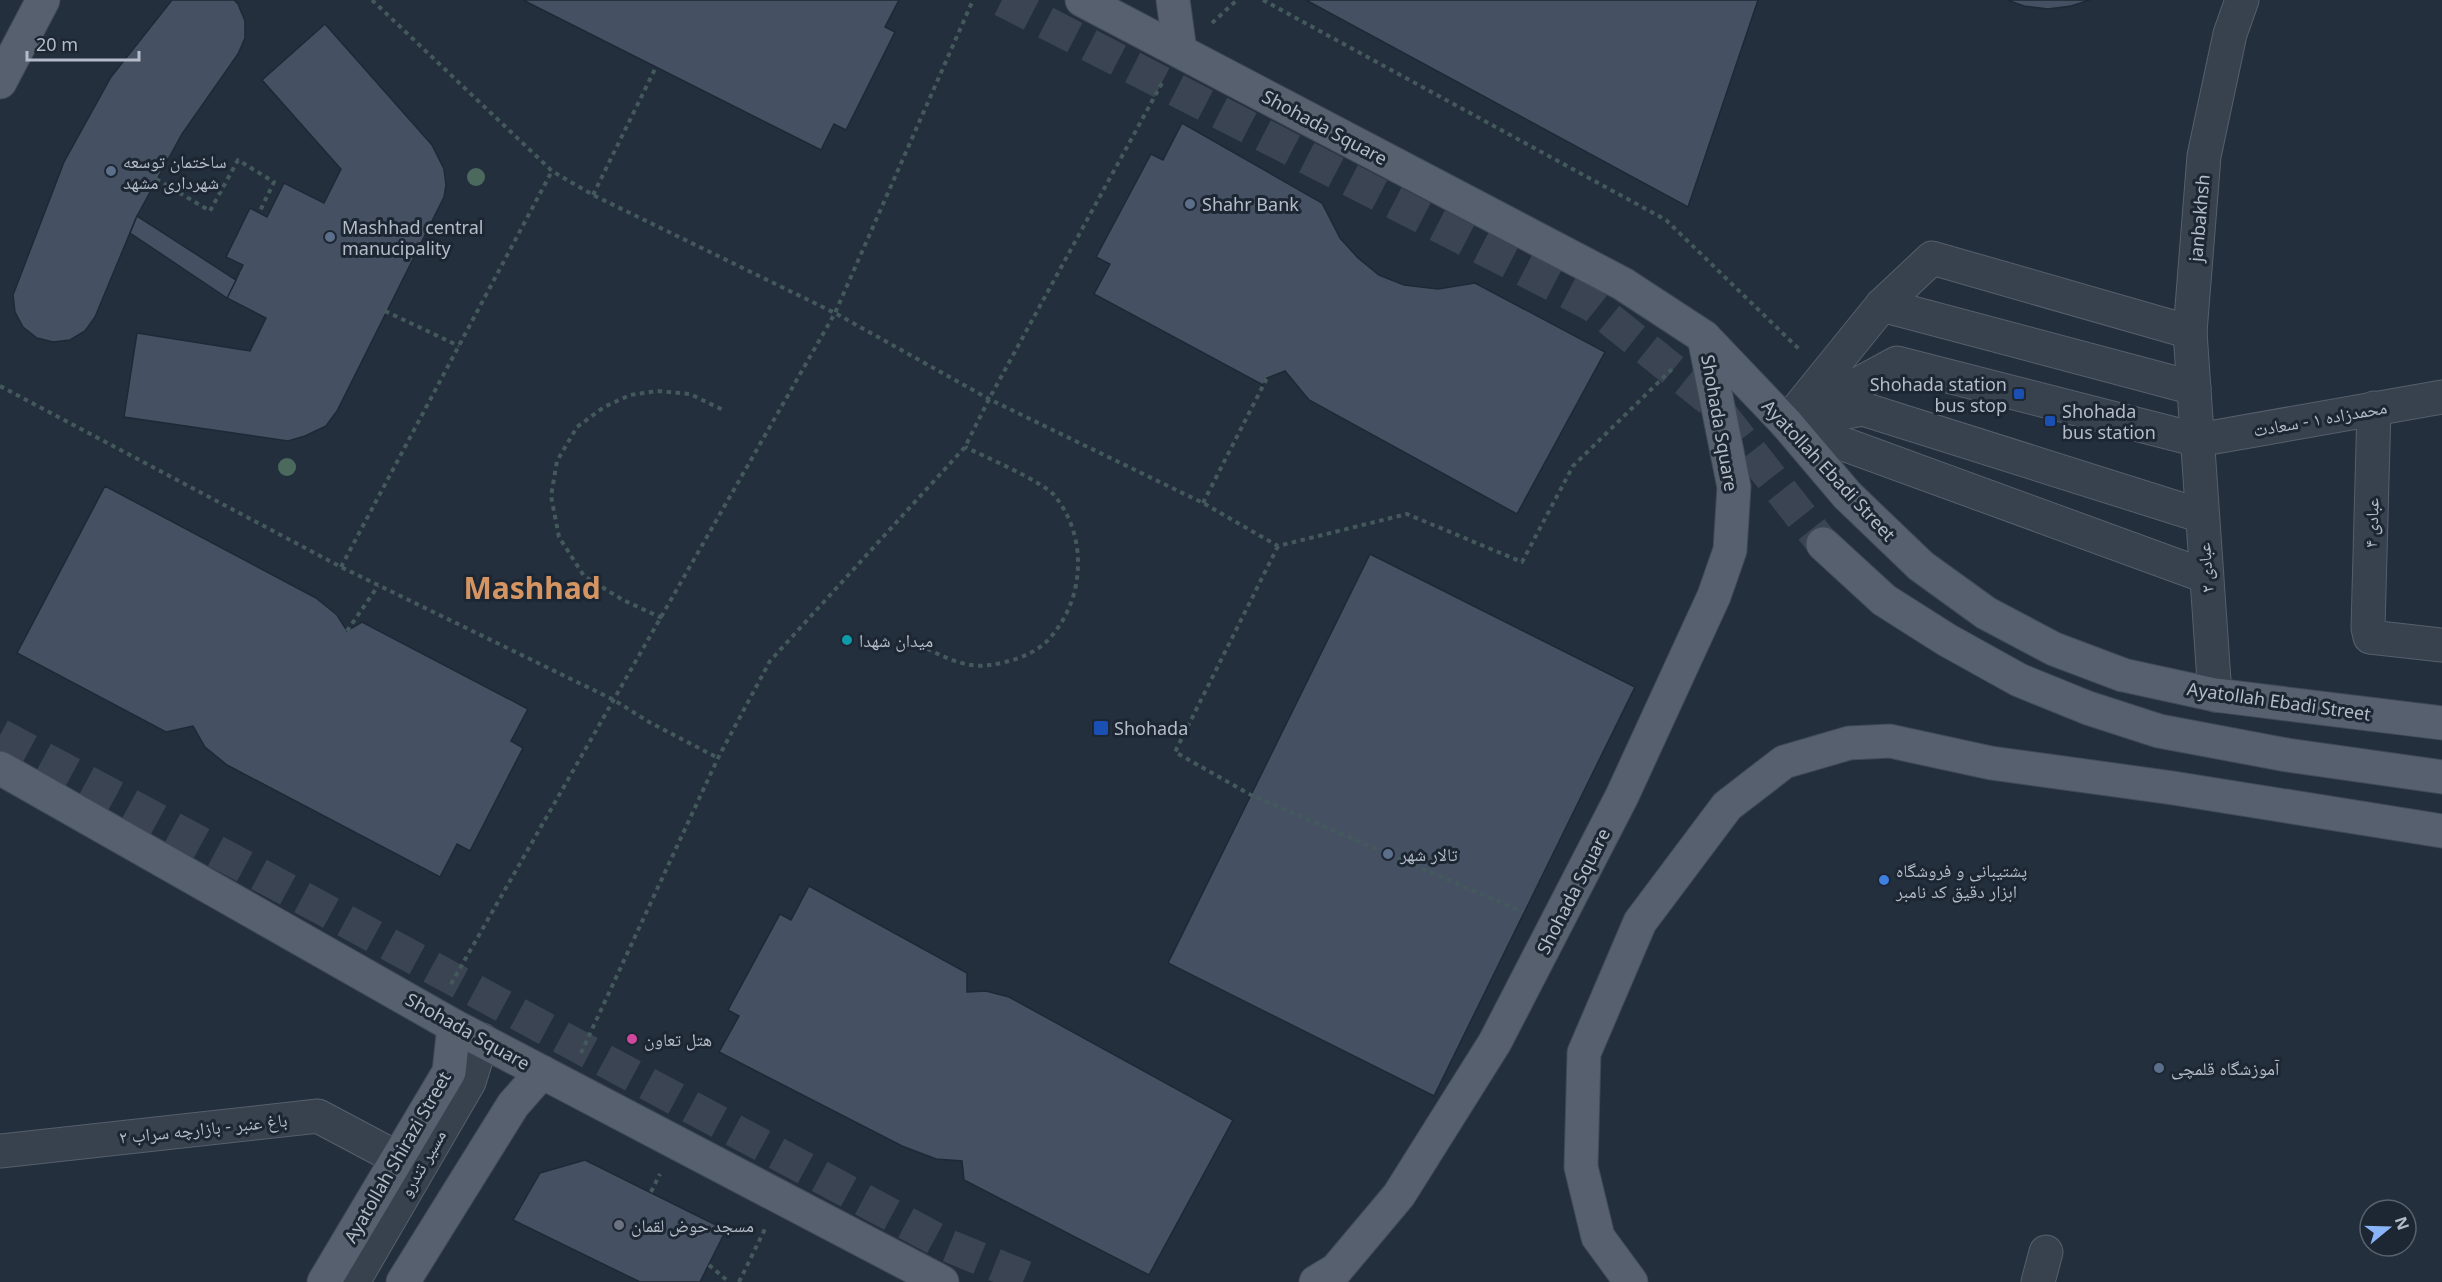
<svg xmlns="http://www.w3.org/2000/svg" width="2442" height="1282" viewBox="0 0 2442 1282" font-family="'Noto Sans','Noto Naskh Arabic',sans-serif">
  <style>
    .building { fill: #455162; stroke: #1f2835; stroke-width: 1.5 }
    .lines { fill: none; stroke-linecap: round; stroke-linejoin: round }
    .major-tunnel { stroke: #3a4453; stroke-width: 33; stroke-dasharray: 33 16; stroke-linecap: butt }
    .minor-casing { stroke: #565f6c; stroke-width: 35 }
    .major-casing { stroke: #414a57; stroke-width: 35 }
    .path { stroke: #44595c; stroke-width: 4; stroke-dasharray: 4.5 4.5; stroke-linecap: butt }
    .minor { stroke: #38414e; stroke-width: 33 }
    .major { stroke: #56606e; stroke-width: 33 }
    .tree { fill: #4b6a5d }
    .service-dot { fill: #5c6f8a; stroke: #1d2633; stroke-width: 2 }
    .transit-dot { fill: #1a4fb4; stroke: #1d2633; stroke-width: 2 }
    .culture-dot { fill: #0f9aa8; stroke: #1d2633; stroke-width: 2 }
    .shop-dot { fill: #3f7fe0; stroke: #1d2633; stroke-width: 2 }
    .hotel-dot { fill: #d1479c; stroke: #1d2633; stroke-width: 2 }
    .worship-dot { fill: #6b7280; stroke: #1d2633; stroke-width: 2 }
    .labels { text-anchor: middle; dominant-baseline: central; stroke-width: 6; stroke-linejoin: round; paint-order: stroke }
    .street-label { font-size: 18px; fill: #b4bcc9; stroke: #1d2633 }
    .poi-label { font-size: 18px; fill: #b4bcc9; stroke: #1d2633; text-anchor: start }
    .town-label { font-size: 30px; font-weight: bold; fill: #d59563; stroke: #1d2633 }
  </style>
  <rect width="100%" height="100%" fill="#242f3e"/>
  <g class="building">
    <path d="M172,0h62l4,4 7,17v17l-7,16 -56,80 -45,82 -42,101 -10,14 -15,9 -17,2 -16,-4 -14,-11 -8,-15 -2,-17 51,-133 47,-85z"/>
    <path d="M523,0h376l-14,27 10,5 -49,98 -12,-6 -13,26z"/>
    <path d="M1306,0h452l-70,207z"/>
    <path d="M2007,0h83l-19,6 -23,3 -24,-3z"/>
    <path d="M325,24l107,121 12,24 2,16 -2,12 -107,214 -11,15 -21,10 -17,5 -164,-24 13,-84 113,18 16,-33 -39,-20 16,-33 -17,-8 24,-49 17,9 17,-34 40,20 17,-34 -79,-89z"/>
    <path d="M1182,123l140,80 18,35 18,20 21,17 25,10 34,4 37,-6 130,69 -88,162 -208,-114 -24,-29 -18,7 -4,7 -169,-91 16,-30 -14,-7 55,-103 12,6z"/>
    <path d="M137,216l99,64 -9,18 -97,-65z"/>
    <path d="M105,486l211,112 21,17 10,16 15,-9 166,87 -17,32 12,7 -53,103 -13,-7 -17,33 -213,-112 -22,-18 -12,-21 -27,6 -149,-79z"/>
    <path d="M1370,554l265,133 -201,409 -266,-133z"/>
    <path d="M809,886l158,87v19l19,-1 23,6 224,123 -84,155 -185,-95 -2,-19 -26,-2 -34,-13 -183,-94 20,-36 -11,-6 52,-96 11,6z"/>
    <path d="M585,1160l141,70 -26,52h-60l-127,-62 27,-47z"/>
  </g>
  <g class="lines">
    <g class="major-tunnel">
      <path d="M1002,0l590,305 118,95 113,144"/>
      <path d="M0,735l949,511 88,36"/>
    </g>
    <g class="minor-casing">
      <g id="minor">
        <path d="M1882,305l312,83"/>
        <path d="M2374,408l-6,220 2,9 72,8"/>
        <path d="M1797,410l85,-105 50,-47 258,74"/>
        <path d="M1813,418l50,-9 339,107"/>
        <path d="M1786,423l111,-60 301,77 244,-43"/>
        <path d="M1786,423l419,153"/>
        <path d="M2215,695l-25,-363 14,-176 26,-122 12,-34"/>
        <path d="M0,1151l318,-35 79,42"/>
        <path d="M353,1282l116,-200 13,-42"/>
        <path d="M2038,1282l8,-30"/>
      </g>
    </g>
    <g class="major-casing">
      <g id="major">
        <path d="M1082,0l541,284 81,53 82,86 61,72 74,71 65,47 68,36 69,26 92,20 227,28"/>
        <path d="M1173,0l7,51"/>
        <path d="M0,82l43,-82"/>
        <path d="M1823,544l61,56 63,40 72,40 69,28 71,23 128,24 155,22"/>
        <path d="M0,768l454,258 488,256"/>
        <path d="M324,1282l125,-210 5,-46"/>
        <path d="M403,1282l110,-177 29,-33"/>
        <path d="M1316,1282l20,-12 63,-75 96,-153 127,-246 92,-200 16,-46 4,-63 -30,-150"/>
        <path d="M1631,1282l-33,-45 -17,-70 3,-114 56,-131 87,-116 57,-44 65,-19 41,-2 101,22 182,25 269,43"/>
      </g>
    </g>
    <g class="path">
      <path d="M372,0l180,171 41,24 242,118 154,86 214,104 75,43 129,-32 115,48 51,-96 101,-99"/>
      <path d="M1263,0l403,220 135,131"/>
      <path d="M1212,23l25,-23"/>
      <path d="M156,179l54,32 28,-51 36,22 -15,31"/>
      <path d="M593,195l63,-128"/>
      <path d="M385,311l74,35"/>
      <path d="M0,386l341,181 273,133 35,22 69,36"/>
      <path d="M1203,503l64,-125"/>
      <path d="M1278,546l-103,206 76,43 272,117"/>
      <path d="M341,567l211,-396"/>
      <path d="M662,618l-39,-18 -39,-24 -25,-39 -8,-41 6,-35 20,-34 27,-20 26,-12 27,-4 33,3 33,16"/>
      <path d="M347,631l31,-45"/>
      <path d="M919,645c22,10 45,24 70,20 18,-2 45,-10 58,-24 38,-39 42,-104 7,-146 -11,-13 -70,-39 -89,-48"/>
      <path d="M451,984l384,-671 138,-313"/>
      <path d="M581,1053l137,-295 52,-97 195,-214 24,-48 173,-316"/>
      <path d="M651,1192l9,-18"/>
      <path d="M709,1265l20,17"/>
      <path d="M739,1282l26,-53"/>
    </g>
    <use href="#minor" class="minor"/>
    <use href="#major" class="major"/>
  </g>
  <g class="tree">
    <circle cx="476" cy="177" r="9"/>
    <circle cx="287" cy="467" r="9"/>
  </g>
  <g class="service-dot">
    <circle cx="111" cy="171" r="6"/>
    <circle cx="1190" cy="204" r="6"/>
    <circle cx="330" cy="237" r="6"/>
    <circle cx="1388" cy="854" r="6"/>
    <circle cx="2159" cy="1068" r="6"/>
  </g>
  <g class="transit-dot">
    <rect x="2013" y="388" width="12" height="12" rx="3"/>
    <rect x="2044" y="415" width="12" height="12" rx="3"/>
    <rect x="1093" y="720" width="16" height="16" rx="3"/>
  </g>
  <circle class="culture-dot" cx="847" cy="640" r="6"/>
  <circle class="shop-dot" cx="1884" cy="880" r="6"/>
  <circle class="hotel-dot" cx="632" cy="1039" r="6"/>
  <circle class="worship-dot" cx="619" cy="1225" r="6"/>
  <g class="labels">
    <g class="street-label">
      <text transform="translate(1325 127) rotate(28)">Shohada Square</text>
      <text transform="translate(2199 218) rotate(-85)">janbakhsh</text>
      <text transform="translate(2320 418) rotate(-10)">محمدزاده ۱ - سعادت</text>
      <text transform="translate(1720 423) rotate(80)">Shohada Square</text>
      <text transform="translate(1829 470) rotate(47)">Ayatollah Ebadi Street</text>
      <text transform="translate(2371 523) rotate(-88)">عبادی ۴</text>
      <text transform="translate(2205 568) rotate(-94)">عبادی ۲</text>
      <text transform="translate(2279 701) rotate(8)">Ayatollah Ebadi Street</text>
      <text transform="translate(1573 891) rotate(-63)">Shohada Square</text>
      <text transform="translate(468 1031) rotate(29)">Shohada Square</text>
      <text transform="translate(203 1128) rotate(-6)">باغ عنبر - بازارچه سراب ۲</text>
      <text transform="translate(397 1157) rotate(-60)">Ayatollah Shirazi Street</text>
      <text transform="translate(422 1163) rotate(-60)">مسیر تندرو</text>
    </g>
    <g class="poi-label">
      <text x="123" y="161">ساختمان توسعه<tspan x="123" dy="21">شهرداری مشهد</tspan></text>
      <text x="1202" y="204">Shahr Bank</text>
      <text x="342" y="227">Mashhad central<tspan x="342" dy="21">manucipality</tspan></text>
      <text x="2007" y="384" text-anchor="end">Shohada station<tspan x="2007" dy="21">bus stop</tspan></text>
      <text x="2062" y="411">Shohada<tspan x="2062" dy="21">bus station</tspan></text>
      <text x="859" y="640">میدان شهدا</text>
      <text x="1114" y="728">Shohada</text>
      <text x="1400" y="854">تالار شهر</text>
      <text x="1896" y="870">پشتیبانی و فروشگاه<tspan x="1896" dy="21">ابزار دقیق کد نامبر</tspan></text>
      <text x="644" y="1039">هتل تعاون</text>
      <text x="2171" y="1068">آموزشگاه قلمچی</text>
      <text x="631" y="1225">مسجد حوض لقمان</text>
    </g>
    <g class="town-label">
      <text x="532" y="587">Mashhad</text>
    </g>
  </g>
  <g transform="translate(2388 1228) rotate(71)"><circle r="28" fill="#1d2633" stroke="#59626f" stroke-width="1.5"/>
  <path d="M0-4.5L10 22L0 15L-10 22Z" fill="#8ab4f8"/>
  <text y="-9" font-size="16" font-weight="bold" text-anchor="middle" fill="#b4bcc9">N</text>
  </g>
  <path d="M27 51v9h112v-9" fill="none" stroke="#b4bcc9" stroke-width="3"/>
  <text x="36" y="51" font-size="18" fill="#b4bcc9" stroke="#1d2633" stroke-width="4.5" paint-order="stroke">20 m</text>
</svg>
